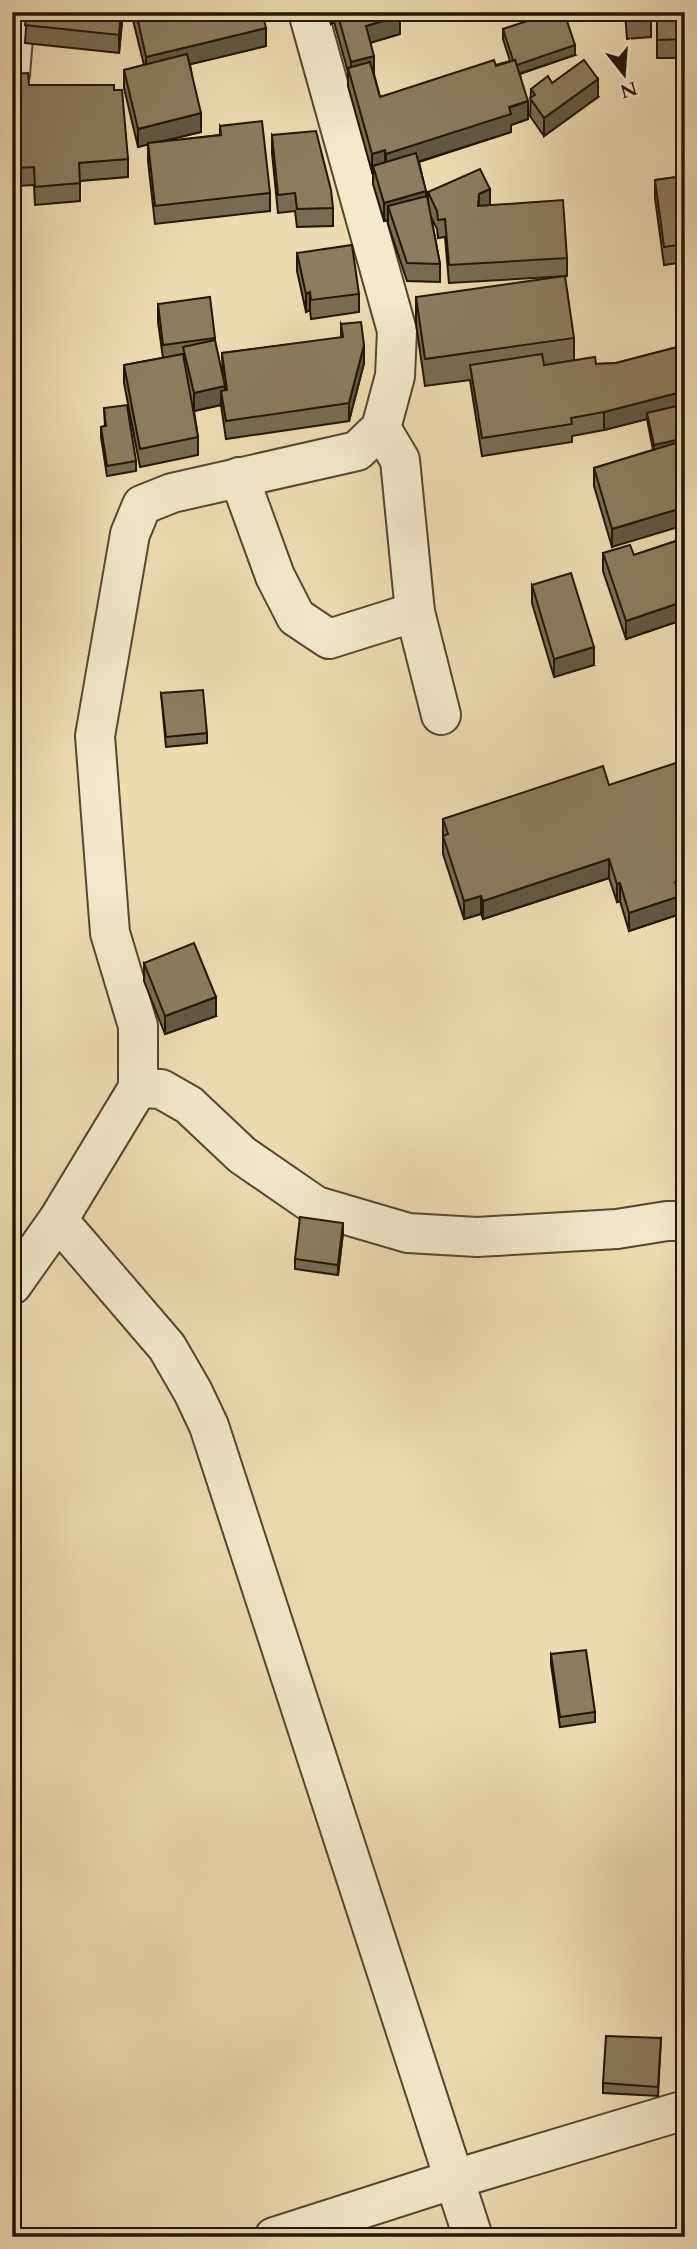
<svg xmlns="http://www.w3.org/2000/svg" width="697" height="2249" viewBox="0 0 697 2249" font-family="Cardo,serif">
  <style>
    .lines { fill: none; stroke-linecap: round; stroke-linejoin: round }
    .service-casing { stroke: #564630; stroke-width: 28 }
    .minor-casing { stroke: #564630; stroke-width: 42 }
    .service { stroke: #f5e8cd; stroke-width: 24 }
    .minor { stroke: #f5e8cd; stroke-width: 38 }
    .wall { fill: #796b52; stroke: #231505; stroke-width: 2 }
    .shaded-wall { fill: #635742; stroke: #231505; stroke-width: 2 }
    .building { fill: #8d7c5f; stroke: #231505; stroke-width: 2 }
  </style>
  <rect width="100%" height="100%" fill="#efdbb2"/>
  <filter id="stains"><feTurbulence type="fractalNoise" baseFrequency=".00286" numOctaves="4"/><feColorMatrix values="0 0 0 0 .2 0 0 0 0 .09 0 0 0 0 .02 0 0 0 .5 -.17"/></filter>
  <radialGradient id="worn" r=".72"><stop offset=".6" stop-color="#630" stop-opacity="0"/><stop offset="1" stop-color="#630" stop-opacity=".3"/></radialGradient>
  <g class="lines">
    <g class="service-casing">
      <path id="service" d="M17,75l5,-63"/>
    </g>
    <g class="minor-casing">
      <g id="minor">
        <path d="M381,428l19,32 15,152 26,103"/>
        <path d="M239,477l36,99 21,41 33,22 86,-27"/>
        <path d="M138,1088l23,1 28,16 53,50 74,51 92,27 69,4 140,-8 50,-8h18"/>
        <path d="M58,1220l109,127 26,45 16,34 264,811"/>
        <path d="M12,1285l46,-65 80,-132v-62l-28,-93 -15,-197 35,-202 12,-29 30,-12 185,-42 24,-23 14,-52 2,-45 -89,-319"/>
        <path d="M274,2237l181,-58 230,-69"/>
      </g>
    </g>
    <use href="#service" class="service"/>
    <use href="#minor" class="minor"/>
  </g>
  <g class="wall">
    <path d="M27,12h96l-4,41 -94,-10z"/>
    <path d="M131,12h131l4,34 -76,18 11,68 -46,11 65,-8v-9l50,67v18l-115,13 -7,-63v-17l-10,3 -14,-59v-18l20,-5z"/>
    <path d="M327,12h72l1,22 -30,9 4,31 6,23 130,-36 -7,-22v-10l72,26 -55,19 8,45 -17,6v7l-92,30 9,39v-9l62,13 77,53v18l-118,7 -4,-46 -7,1 -1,-9 -6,-12 9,47v18l-33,-1 -19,-57v-4l-4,1 -11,-37v-13l-1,1 -24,-86v-14l-14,-50 -3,2z"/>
    <path d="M625,12h26v25l-24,2z"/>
    <rect x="657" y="12" width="28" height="46"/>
    <path d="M12,74l17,11 85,5 14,69v18l-48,4v20l-45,4 -1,-20 -18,1 -2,-23 -2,1z"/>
    <path d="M531,89l67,8 -54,39 -14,-20z"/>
    <path d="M272,135l61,73v18l-36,1 -2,-16 -17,2 -6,-60z"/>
    <path d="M685,176v86l-21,3 -9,-67v-18z"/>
    <path d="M297,253l62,41v18l-48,7 -1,-9 -4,2 -9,-41z"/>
    <path d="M685,266v72l-7,-53v-18z"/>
    <path d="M416,297l158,41v22l22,4 20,-1 69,-18v103l-4,1 -69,98 -18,-61v-18l59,-18 -6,-31 -43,11 -32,6v6l-90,14 -12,-76 -45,6 -9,-62z"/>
    <path d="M158,304l57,34v6l8,36 -1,-27 119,-15v-14l23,39 -15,58 -123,18 -5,-34 -27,6 4,26v18l-58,12 -16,-84v-18l39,-7 -5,-36z"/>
    <path d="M104,408l32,53v10l-29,5 -6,-39v-10l4,-1z"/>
    <path d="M685,538v81l-59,20 -23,-68v-18l31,2z"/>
    <path d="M532,585l62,80 -40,12 -22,-74z"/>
    <path d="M161,693l46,40v10l-41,4z"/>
    <path d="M609,785l71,113v16l-51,17 -9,-30 -3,1 -8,-24 -126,41 -2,-5 -17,5 -21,-65v-35z"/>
    <path d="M144,963l72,53 -51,18 -21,-53z"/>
    <path d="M343,1233l-5,42 -43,-6v-10z"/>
    <path d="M551,1654l44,58v10l-35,5 -9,-63z"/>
    <path d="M661,2038l-3,58 -55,-3v-10z"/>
  </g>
  <g class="shaded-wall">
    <path d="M121,12h2l-4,41v-18z"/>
    <path d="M331,12h3v10l-3,2z"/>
    <path d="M400,16v18l-34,10v-18z"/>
    <path d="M266,28v18l-120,29v-18z"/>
    <path d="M575,45v10l-60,20v-10z"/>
    <path d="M374,56v18l-23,2v-14z"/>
    <path d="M598,79v18l-54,39v-18z"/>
    <path d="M528,101v18l-17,6v7l-125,40v-18z"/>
    <path d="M201,113v19l-63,15v-18z"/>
    <path d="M385,150v18l-12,-2v5l-1,1v-18z"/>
    <path d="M490,189v18l-11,5v-18z"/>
    <path d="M426,191v18l-38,-3v14l-4,1v-18z"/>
    <path d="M310,292v18l-4,2v-18z"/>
    <path d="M364,345v18l-15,58v-18z"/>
    <path d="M225,386v18l-4,-13v14l-27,6v-18z"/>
    <path d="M685,391v18l-38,4v6l-43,11v-18z"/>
    <path d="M685,438v10l-31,7v-10z"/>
    <path d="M685,507v18l-73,22v-18z"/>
    <path d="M685,601v18l-59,20v-18z"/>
    <path d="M594,647v18l-40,12v-18z"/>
    <path d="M609,859v19l-126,41v-18z"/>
    <path d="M685,878v18l-5,2v16l-51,17v-18l46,-31z"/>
    <path d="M620,883v18l-3,1v-18z"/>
    <path d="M481,896v18l-17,5v-18z"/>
    <path d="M216,997v19l-51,18v-18z"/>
    <path d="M343,1223v10l-5,42v-10z"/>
  </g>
  <g class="building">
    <path d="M27,12h94l-2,23 -94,-10z"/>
    <path d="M136,12h126l4,16 -120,29z"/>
    <path d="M337,12h62l1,4 -34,10 8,30 -23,6z"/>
    <path d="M554,12h10l11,33 -58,20 -2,-5h-2l-10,-31z"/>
    <path d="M626,12h25v7l-24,2z"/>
    <path d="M657,12h28v27l-28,1z"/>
    <path d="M187,54l14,59 -63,16 -14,-59z"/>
    <path d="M494,60l2,6 19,-6 13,41 -19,6 2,7 -125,40 -1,-4 -13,4 -24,-86 22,-6 10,35z"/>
    <path d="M584,60l14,19 -54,39 -14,-20 5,-3 -4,-6 17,-13 4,7z"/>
    <path d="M28,73l1,12h85v5h8l6,69 -49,4 1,20 -45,4 -1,-20 -18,1 -2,-23 -2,1v-72z"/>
    <path d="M262,121l8,72 -115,13 -7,-63 73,-8 -1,-9z"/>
    <path d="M316,131l15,59 2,18 -36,1 -2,-16 -17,2 -6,-60z"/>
    <path d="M416,153l10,38 -42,12 -11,-37z"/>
    <path d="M480,169l10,20 -11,5 -1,12 85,-6 4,58 -118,7 -4,-46 -7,1 -1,-9 -9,-19z"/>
    <path d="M685,176v68l-21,3 -9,-67z"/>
    <path d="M427,196l13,68 -33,-1 -19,-57z"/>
    <path d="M352,245l7,49 -48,6 -1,-8 -4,2 -9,-41z"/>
    <path d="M685,266v54l-7,-53z"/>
    <path d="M565,276l9,62 -149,21 -9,-62z"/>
    <path d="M210,297l5,41 -52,7 -5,-41z"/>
    <path d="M361,322l3,23 -15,58 -123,18 -5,-30 6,-1 -5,-37 121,-16 -2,-13z"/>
    <path d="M215,340l10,46 -31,7 -11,-46z"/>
    <path d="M685,345v46l-81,21 -33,6 1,6 -90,14 -12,-73 72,-11 2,11 51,-8 1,7 20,-1z"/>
    <path d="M183,354l15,83 -58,12 -16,-84z"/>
    <path d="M685,404v34l-31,7 -7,-32z"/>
    <path d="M127,405l9,56 -29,5 -6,-39 5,-1 -2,-18z"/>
    <path d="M679,442l6,19v46l-73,22 -18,-61z"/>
    <path d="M685,538v63l-59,20 -23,-68 27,-8 4,10z"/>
    <path d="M571,573l23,74 -40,12 -22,-74z"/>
    <path d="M203,690l4,43 -41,4 -5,-44z"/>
    <path d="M685,760v118l-10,4 5,14 -51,17 -9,-30 -3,1 -8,-25 -126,42 -2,-5 -17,5 -21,-65 5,-2 -5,-15 160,-53 6,19z"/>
    <path d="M194,943l22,54 -51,19 -21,-53z"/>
    <path d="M300,1217l43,6 -5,42 -43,-6z"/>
    <path d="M586,1650l9,62 -35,5 -9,-63z"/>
    <path d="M606,2036l55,2 -3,49 -55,-4z"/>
  </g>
  <rect width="697" height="2249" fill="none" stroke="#efdbb2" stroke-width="42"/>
  <rect x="14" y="14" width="669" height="2221" fill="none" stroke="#231505" stroke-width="3.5"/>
  <rect x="21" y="21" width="655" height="2207" fill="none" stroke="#231505" stroke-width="2"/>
  <g transform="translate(624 74) rotate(163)" stroke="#f5e8cd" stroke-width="5" paint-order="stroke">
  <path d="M0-5L12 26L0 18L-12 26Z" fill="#231505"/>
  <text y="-10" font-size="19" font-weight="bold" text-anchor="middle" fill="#231505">N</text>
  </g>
  <rect width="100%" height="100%" filter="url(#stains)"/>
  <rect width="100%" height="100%" fill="url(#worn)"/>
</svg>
